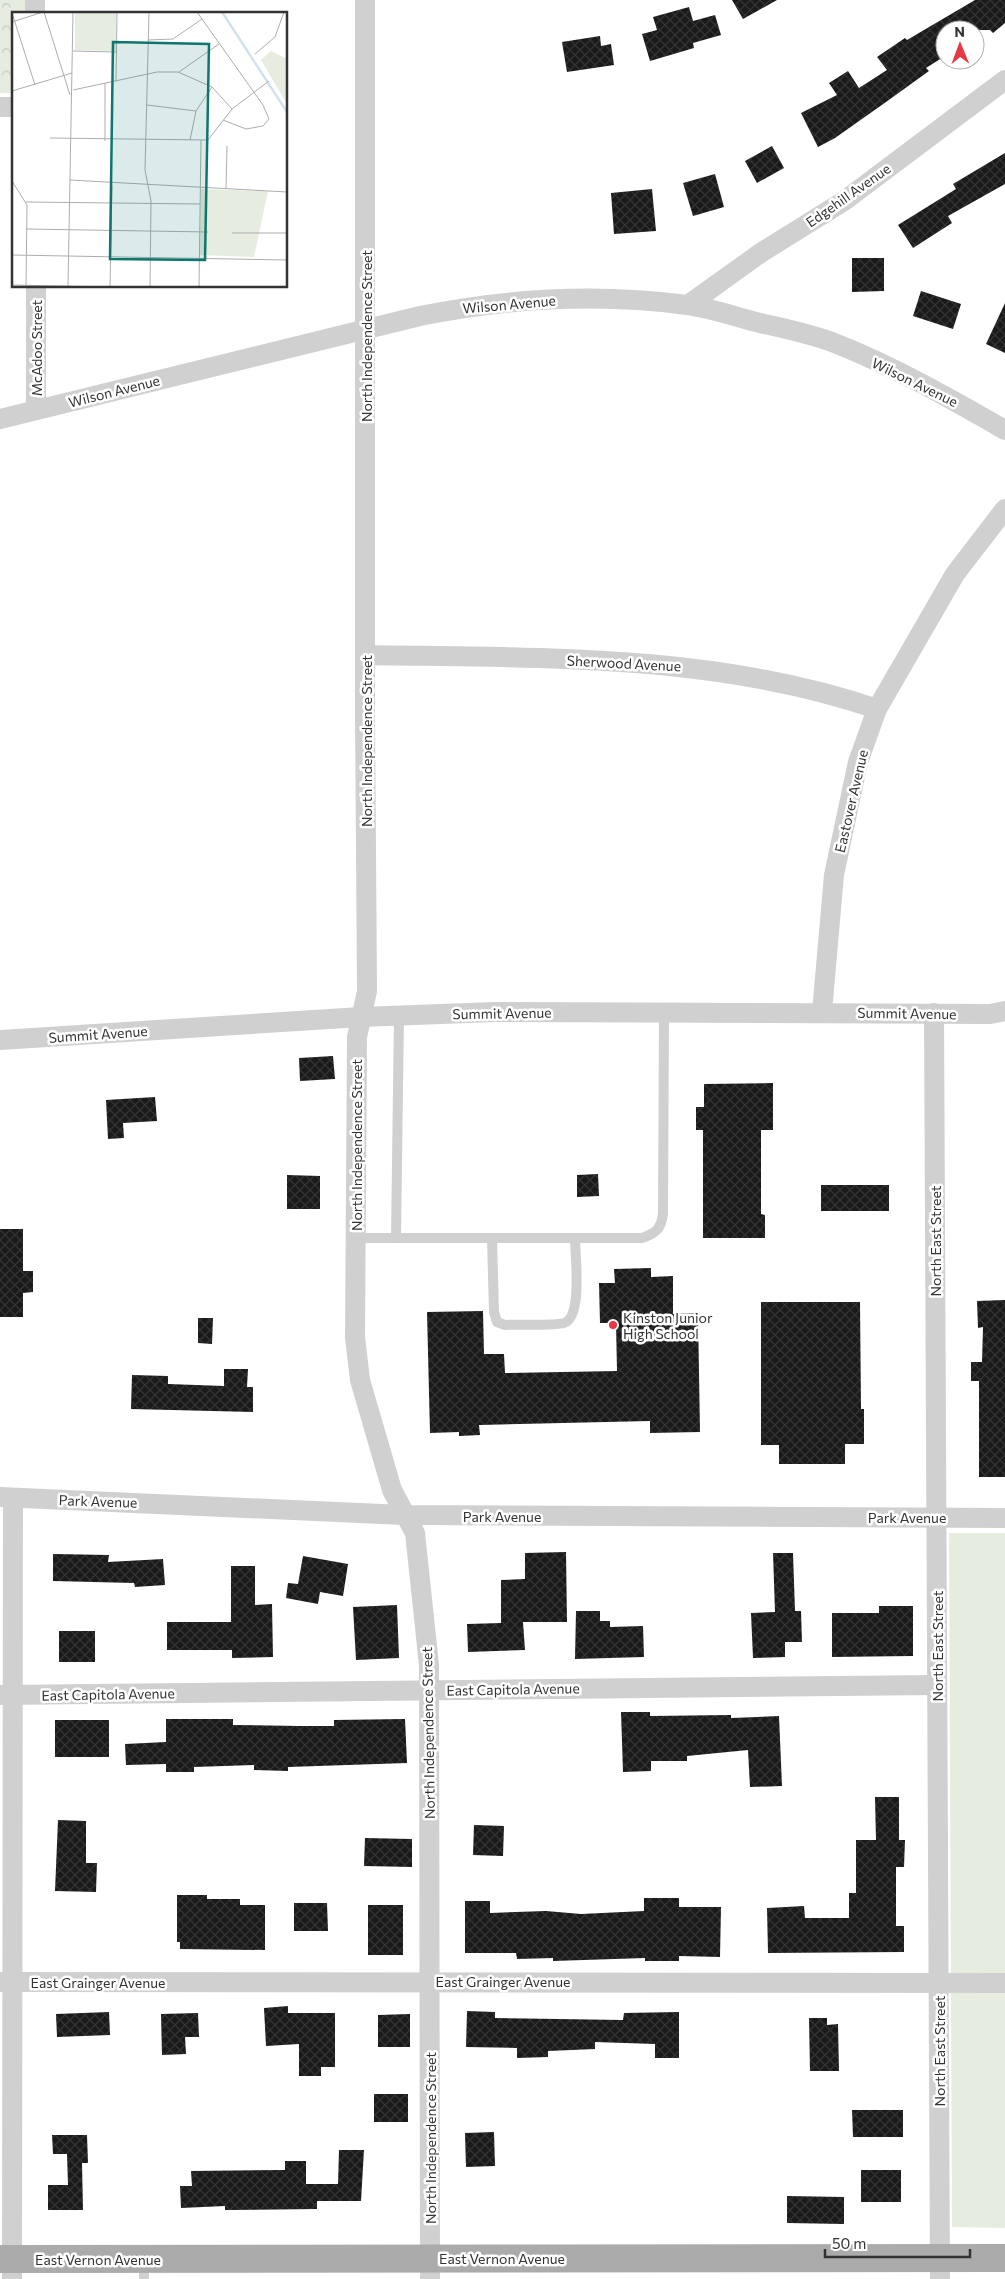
<svg xmlns="http://www.w3.org/2000/svg" width="1005" height="2279" viewBox="0 0 1005 2279" font-family="Commissioner,sans-serif">
  <style>
    .green { fill: #e6ecdf }
    .park { fill: url(#park-crowns) }
    .building { fill: url(#building-cross-hatch) }
    .lines { fill: none; stroke-linecap: round; stroke-linejoin: round }
    .lane { stroke: #d0d0d0; stroke-width: 10 }
    .street { stroke: #d0d0d0; stroke-width: 20 }
    .primary { stroke: #ababab; stroke-width: 28 }
    .poi-dot { fill: #e63946; stroke: #fff; stroke-width: 2 }
    .labels { text-anchor: middle; dominant-baseline: central; stroke-width: 5; stroke-linejoin: round; paint-order: stroke }
    .street-label { font-size: 14px; fill: #333; stroke: #fff }
    .poi-label { font-size: 14px; fill: #333; stroke: #fff; text-anchor: start }
    .inset-river { fill: none; stroke: #cfe2ee; stroke-width: 2.5 }
    .inset-road { fill: none; stroke: #adadad; stroke-width: 1 }
    .view { fill: #0f766e; fill-opacity: 0.15; stroke: #0f766e; stroke-width: 2.5 }
    .inset-edge { fill: none; stroke: #333; stroke-width: 2.5 }
  </style>
  <defs>
    <pattern id="park-crowns" width="20" height="18" patternUnits="userSpaceOnUse" patternTransform="scale(1.25)"><rect width="20" height="18" fill="#e6ecdf"/><path d="M2 6a3 3 0 1 1 6 0M12 15a3 3 0 1 1 6 0" fill="none" stroke="#c6cbc0"/></pattern>
    <pattern id="building-cross-hatch" width="8" height="8" patternUnits="userSpaceOnUse" patternTransform="scale(1.25)"><rect width="8" height="8" fill="#1a1a1a"/><path d="M0 0l8 8M0 8l8-8" fill="none" stroke="#333"/></pattern>
  </defs>
  <rect width="100%" height="100%" fill="#fff"/>
  <path class="green" d="M949,1533h56v695l-53,-1z"/>
  <path class="park" d="M0,0h27v14h-13v79h-14z"/>
  <g class="building">
    <path d="M732,0h45l-34,19z"/>
    <path d="M975,0h30v23l-12,10 -3,-3h-45v26l-19,12 3,3 -43,31 -51,36 -17,9 -17,-34 36,-18 -8,-12 19,-12 11,17 28,-18 -10,-13 28,-19 2,2z"/>
    <path d="M689,7l4,14 22,-6 6,20 -28,8 1,5 -44,13 -8,-27 15,-4 -4,-13z"/>
    <path d="M600,36l1,10 10,-2 3,21 -47,7 -5,-30z"/>
    <path d="M772,146l12,22 -27,15 -12,-22z"/>
    <path d="M1005,153v31l-57,32 4,7 -39,25 -15,-23 58,-36 -3,-5z"/>
    <path d="M715,174l9,33 -31,9 -10,-33z"/>
    <path d="M652,189l4,42 -42,3 -3,-41z"/>
    <path d="M852,258h32v33l-32,1z"/>
    <path d="M921,291l40,13 -8,25 -40,-13z"/>
    <path d="M1005,303v50l-19,-9z"/>
    <path d="M333,1056l2,23 -35,2 -1,-23z"/>
    <path d="M773,1083v47h-12v84l4,1v23h-62v-108h-7v-23h8v-23z"/>
    <path d="M155,1097l2,24 -34,2 1,15 -16,1 -2,-39z"/>
    <path d="M598,1174l1,22 -22,1v-22z"/>
    <path d="M287,1175l33,1v33h-33z"/>
    <rect x="821" y="1185" width="68" height="26"/>
    <path d="M0,1229h23v42h10v21l-10,1v24h-23z"/>
    <path d="M651,1268v9l22,-1v38l25,-1 2,119 -50,1v-12l-171,4 1,10 -21,1v-4l-29,1 -3,-121 56,-1 1,43h20l1,19 112,-2 -1,-48h-16l-1,-40h16l-1,-14z"/>
    <path d="M1005,1300v177h-26v-96h-8v-19h11l1,-35 -5,1 -1,-27z"/>
    <path d="M761,1302h99l1,107h3v35h-19v20h-66v-19h-18z"/>
    <path d="M198,1318h15l-1,26 -14,-1z"/>
    <path d="M224,1369h24l-1,18h6v25l-122,-3 1,-34 36,1v8l56,2z"/>
    <path d="M566,1552l1,70h-44l2,28 -57,2 -1,-28 34,-1v-43l24,-1v-26z"/>
    <path d="M773,1553h20l2,58h6l1,31h-17v15l-32,1 -2,-45 24,-1z"/>
    <path d="M53,1554l56,1 -1,7 55,-3 2,26 -30,2 -1,-4 -81,-2z"/>
    <path d="M303,1556l45,8 -5,32 -23,-4 -2,12 -32,-6 2,-15 10,1z"/>
    <path d="M231,1566h24v39l17,-1 1,53 -41,1v-8h-65v-28h64z"/>
    <path d="M397,1605l2,53 -43,2 -3,-53z"/>
    <path d="M879,1606h34v50l-81,1v-44h47z"/>
    <path d="M576,1611h24v10h10v6l33,-1 1,31 -69,2z"/>
    <rect x="59" y="1631" width="36" height="31"/>
    <path d="M621,1712h29v4l81,-1v3l48,-2 3,70 -32,1 -2,-37 -61,6v5h-36v10l-28,1z"/>
    <path d="M166,1719h67v6l66,1h35v-6l71,-1 2,44 -119,4v4l-34,-1v-5l-60,2v5h-28v-8l-40,1 -1,-21 41,-2z"/>
    <rect x="55" y="1720" width="54" height="37"/>
    <path d="M875,1797h24v43h6l-1,27h-8v59h8v26l-136,1 -1,-45 37,-2 1,12h44v-25h7v-53h20z"/>
    <path d="M58,1820l28,1v42h11l-1,29 -41,-1z"/>
    <path d="M474,1825l30,1 -1,30 -30,-1z"/>
    <path d="M365,1838l47,1v28l-48,-1z"/>
    <path d="M177,1895h30v4h33v6h25v45l-85,-1v-7h-3z"/>
    <path d="M644,1898h35v9h42l-1,50 -41,-1v5h-34v-3l-92,3v-3l-36,1 -1,-6h-51v-52h25v12l56,-2 35,3 63,-3z"/>
    <path d="M294,1903h33l1,28h-34z"/>
    <rect x="368" y="1905" width="35" height="50"/>
    <path d="M288,2006v7h47v54h-14v9h-22v-32l-33,2 -2,-38z"/>
    <path d="M467,2011l28,1v6l128,2 1,-7 55,-1v46h-24v-14l-60,-2v7l-47,2v6l-31,1v-10l-51,-1z"/>
    <path d="M109,2012l1,23 -53,2 -1,-23z"/>
    <path d="M198,2013l1,24h-14l1,17 -24,1 -1,-41z"/>
    <path d="M410,2014v33h-32v-32z"/>
    <path d="M809,2018h18v7l11,-1 1,47h-29z"/>
    <rect x="374" y="2094" width="34" height="28"/>
    <path d="M852,2110h51v27h-50z"/>
    <path d="M494,2132l1,34 -29,1 -1,-34z"/>
    <path d="M52,2135h35l1,28h-6l1,47h-35v-25h20l-1,-31h-14z"/>
    <path d="M339,2150h25l-3,51h-44v8l-92,1v-4l-44,2 -1,-22h12l-1,-15 94,-1v-9h21v23h32z"/>
    <rect x="861" y="2170" width="40" height="32"/>
    <path d="M787,2196l57,1v27l-57,-1z"/>
  </g>
  <g class="lines">
    <g class="lane">
      <path d="M356,1238h286c14,-5 19,-9 21,-24l1,-202"/>
      <path d="M396,1238l3,-223"/>
      <path d="M492,1238l2,74 3,10 8,3c13,-1 48,1 59,-2 19,-6 11,-68 11,-85"/>
      <path d="M144,2279v-19"/>
    </g>
    <g class="street">
      <path d="M365,0v711l2,280 -10,46 -2,300 5,43 32,110 23,43 14,132 1,614"/>
      <path d="M35,14v-14"/>
      <path d="M0,107h14"/>
      <path d="M36,286v124"/>
      <path d="M688,305l74,-53 82,-51 161,-121"/>
      <path d="M0,419l420,-103c89,-18 177,-23 267,-11 24,3 49,12 73,18 26,6 52,11 77,21 58,23 114,55 168,86"/>
      <path d="M366,655c171,3 347,-2 511,54"/>
      <path d="M822,1012l12,-137 24,-113 19,-53 78,-135 50,-65"/>
      <path d="M934,1013l6,1266"/>
      <path d="M0,1040l361,-23 134,-5 495,2 15,-3"/>
      <path d="M0,1497l404,18 601,3"/>
      <path d="M0,1695l937,-10"/>
      <path d="M0,1982l1005,1"/>
      <path d="M12,2279l1,-781"/>
    </g>
    <path class="primary" d="M0,2259l1005,-1"/>
  </g>
  <circle class="poi-dot" cx="613" cy="1325" r="5"/>
  <g class="labels">
    <g class="street-label">
      <text transform="translate(848 195) rotate(-35)">Edgehill Avenue</text>
      <text transform="translate(509 304) rotate(-5)">Wilson Avenue</text>
      <text transform="translate(366 336) rotate(-90)">North Independence Street</text>
      <text transform="translate(36 348) rotate(-90)">McAdoo Street</text>
      <text transform="translate(915 382) rotate(26)">Wilson Avenue</text>
      <text transform="translate(114 391) rotate(-14)">Wilson Avenue</text>
      <text transform="translate(624 663) rotate(3)">Sherwood Avenue</text>
      <text transform="translate(366 741) rotate(-90)">North Independence Street</text>
      <text transform="translate(851 801) rotate(-77)">Eastover Avenue</text>
      <text transform="translate(502 1013) rotate(-1)">Summit Avenue</text>
      <text transform="translate(907 1013) rotate(1)">Summit Avenue</text>
      <text transform="translate(98 1034) rotate(-4)">Summit Avenue</text>
      <text transform="translate(356 1145) rotate(-90)">North Independence Street</text>
      <text transform="translate(935 1241) rotate(-90)">North East Street</text>
      <text transform="translate(98 1501) rotate(2)">Park Avenue</text>
      <text x="502" y="1516">Park Avenue</text>
      <text x="907" y="1517">Park Avenue</text>
      <text transform="translate(937 1646) rotate(-90)">North East Street</text>
      <text transform="translate(513 1689) rotate(-1)">East Capitola Avenue</text>
      <text transform="translate(108 1694) rotate(-1)">East Capitola Avenue</text>
      <text transform="translate(428 1733) rotate(-91)">North Independence Street</text>
      <text x="503" y="1981">East Grainger Avenue</text>
      <text x="98" y="1982">East Grainger Avenue</text>
      <text transform="translate(939 2051) rotate(-90)">North East Street</text>
      <text transform="translate(430 2138) rotate(-90)">North Independence Street</text>
      <text x="502" y="2258">East Vernon Avenue</text>
      <text x="98" y="2259">East Vernon Avenue</text>
    </g>
    <g class="poi-label">
      <text x="623" y="1317">Kinston Junior<tspan x="623" dy="16">High School</tspan></text>
    </g>
  </g>
  <g transform="translate(12 12)">
    <rect width="275" height="275" fill="#fff"/>
    <path d="M189,177l67,2 -14,66 -54,-2z" fill="#e6ecdf"/>
    <path d="M259,39l16,8v45l-26,-44z" fill="#e6ecdf"/>
    <path d="M63,0h41v39l-41,-1z" fill="#e6ecdf"/>
    <path class="inset-river" d="M210,0l65,100"/>
    <path class="inset-road" d="M32,0l26,83M137,0l-4,158 6,31 -1,86M185,0l66,93 6,14 -6,7 -17,3 -23,-9M0,1l23,72M0,10l31,-10M136,28l25,-1 29,-20M61,39l44,1M243,42l20,-17 9,-25M167,60l40,-28M104,69l1,-69M93,71v58M61,78l84,-18h21l34,15 20,22M0,79l60,-18M135,93l49,6M38,126l158,2 24,-31 37,-28M178,128l6,-29 16,-24M58,168l217,12M0,169l15,24 -1,82M214,177l1,-43M14,190l174,2M15,217l181,3M220,221h55M0,243l275,5M0,273l99,2M56,275l5,-275M98,275l2,-102M187,275l2,-147"/>
    <path class="view" d="M101,30l96,2 -4,216 -95,-1z"/>
    <rect width="275" height="275" class="inset-edge"/>
  </g>
  <g transform="translate(960 45) rotate(359)"><circle r="24" fill="#ffffff" stroke="#adadad"/>
  <path d="M0-4L9 19L0 12L-9 19Z" fill="#e63946"/>
  <text y="-8" font-size="14" font-weight="bold" text-anchor="middle" fill="#333333">N</text>
  </g>
  <path d="M825 2249v8h145v-8" fill="none" stroke="#333333" stroke-width="2.5"/>
  <text x="832" y="2249" font-size="15" fill="#333333" stroke="#ffffff" stroke-width="4" paint-order="stroke">50 m</text>
</svg>
